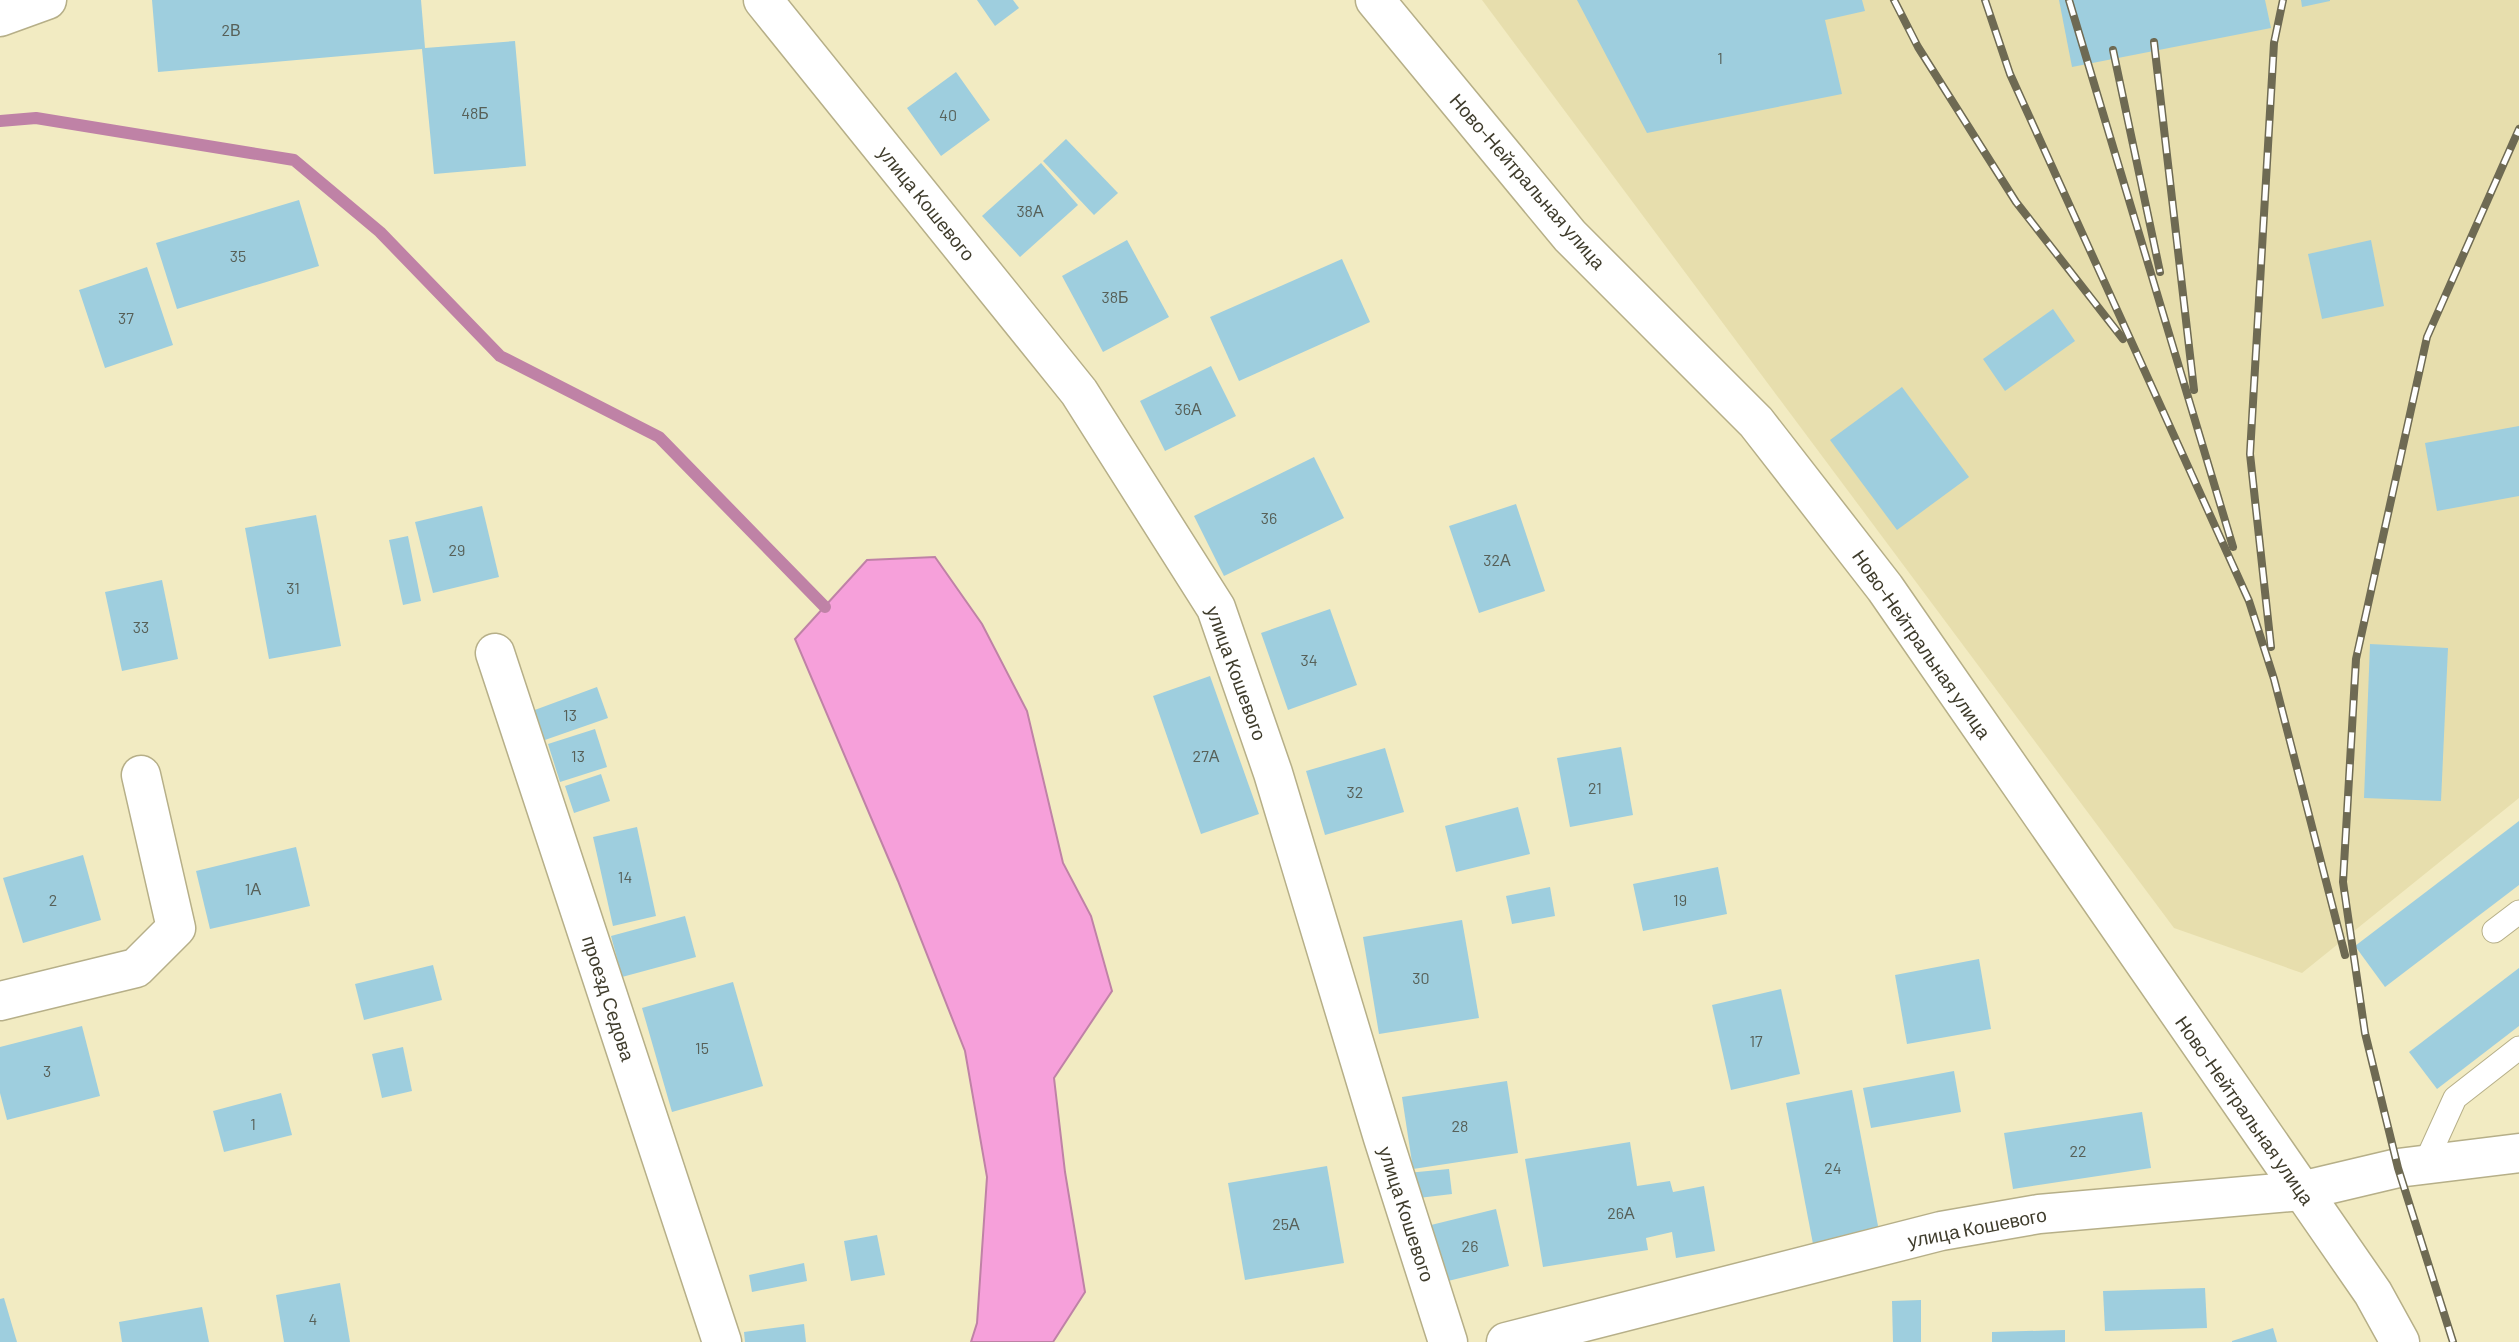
<svg xmlns="http://www.w3.org/2000/svg" width="2519" height="1342" viewBox="0 0 2519 1342" font-family="Barlow,sans-serif">
  <style>
    .built { fill: #e7dead }
    .water { fill: #f6a0da; stroke: #bf82a6; stroke-width: 2 }
    .lines { fill: none; stroke-linecap: round; stroke-linejoin: round }
    .stream { stroke: #bf82a6; stroke-width: 12 }
    .building { fill: #9ecede }
    .lane-casing { stroke: #b6af88; stroke-width: 25 }
    .street-casing { stroke: #b6af88; stroke-width: 41 }
    .lane { stroke: #fff; stroke-width: 23 }
    .street { stroke: #fff; stroke-width: 38 }
    .rail-casing { stroke: #6e6a53; stroke-width: 8 }
    .rail { stroke: #fff; stroke-width: 5; stroke-dasharray: 16; stroke-linecap: butt }
    .labels { text-anchor: middle; dominant-baseline: central; stroke-width: 5; stroke-linejoin: round; paint-order: stroke }
    .number-label { font-size: 16px; fill: #576058 }
    .street-label { font-size: 19px; fill: #3f3c2c; stroke: #fff }
  </style>
  <rect width="100%" height="100%" fill="#f2ebc2"/>
  <path class="built" d="M1482,0h1037v798l-217,175 -128,-45z"/>
  <path class="water" d="M935,557l47,67 45,87 36,152 28,53 21,75 -58,87 11,94 20,120 -32,50h-82l6,-19 10,-146 -22,-126 -67,-170 -103,-242 72,-79z"/>
  <g class="lines">
    <path class="stream" d="M0,121l36,-3 258,42 86,72 120,124 159,81 166,170"/>
  </g>
  <g class="building">
    <path d="M152,0h269l4,48 90,-7 11,125 -92,8 -12,-125 -264,23z"/>
    <path d="M977,0h36l6,8 -24,18z"/>
    <path d="M1577,0h285l3,11 -40,9 17,74 -195,39z"/>
    <path d="M2059,0h206l6,28 -199,39z"/>
    <path d="M2301,0h29v1l-28,6z"/>
    <path d="M956,72l34,48 -49,36 -34,-48z"/>
    <path d="M1066,139l52,54 -24,22 -51,-54z"/>
    <path d="M1041,163l37,42 -58,52 -38,-41z"/>
    <path d="M299,200l20,66 -142,43 -21,-66z"/>
    <path d="M1127,240l42,77 -66,35 -41,-76z"/>
    <path d="M2371,240l13,66 -62,13 -14,-65z"/>
    <path d="M1342,259l28,63 -131,59 -29,-64z"/>
    <path d="M147,267l26,78 -68,23 -26,-78z"/>
    <path d="M2053,309l22,32 -70,50 -22,-32z"/>
    <path d="M1211,366l25,50 -71,35 -25,-50z"/>
    <path d="M1902,387l67,90 -72,53 -67,-90z"/>
    <path d="M2519,426v70l-82,15 -12,-68z"/>
    <path d="M1314,457l30,61 -120,58 -30,-60z"/>
    <path d="M1516,504l29,87 -66,22 -30,-87z"/>
    <path d="M482,506l17,71 -66,16 -18,-71z"/>
    <path d="M316,515l25,131 -72,13 -24,-131z"/>
    <path d="M408,536l13,65 -18,4 -14,-65z"/>
    <path d="M162,580l16,79 -56,12 -17,-79z"/>
    <path d="M1330,609l27,76 -69,25 -27,-77z"/>
    <path d="M2370,644l78,4 -7,153 -77,-3z"/>
    <path d="M1210,676l49,138 -58,20 -48,-138z"/>
    <path d="M597,687l11,31 -66,23 -10,-30z"/>
    <path d="M595,729l12,38 -47,15 -12,-38z"/>
    <path d="M1621,747l12,68 -63,12 -13,-69z"/>
    <path d="M1385,748l19,64 -79,23 -19,-64z"/>
    <path d="M601,774l9,27 -36,12 -9,-27z"/>
    <path d="M1518,807l12,47 -74,18 -11,-46z"/>
    <path d="M2519,821v64l-134,102 -30,-41z"/>
    <path d="M637,827l19,89 -43,10 -20,-89z"/>
    <path d="M296,847l14,59 -100,23 -14,-58z"/>
    <path d="M83,855l18,65 -78,23 -20,-65z"/>
    <path d="M1718,867l9,47 -84,17 -10,-47z"/>
    <path d="M1550,887l5,29 -43,8 -6,-28z"/>
    <path d="M685,916l11,41 -74,20 -11,-41z"/>
    <path d="M1462,920l17,98 -100,16 -16,-97z"/>
    <path d="M1979,959l12,70 -84,15 -12,-69z"/>
    <path d="M433,965l9,35 -78,20 -9,-36z"/>
    <path d="M2519,968v58l-82,63 -28,-37z"/>
    <path d="M733,982l30,104 -91,26 -30,-104z"/>
    <path d="M1781,989l19,85 -69,16 -19,-85z"/>
    <path d="M82,1026l18,70 -93,24 -7,-27v-46z"/>
    <path d="M403,1047l9,44 -30,7 -10,-44z"/>
    <path d="M1954,1071l7,41 -90,16 -8,-40z"/>
    <path d="M1507,1081l11,72 -105,16 -11,-72z"/>
    <path d="M1852,1090l27,141 -66,13 -27,-141z"/>
    <path d="M281,1093l11,42 -68,17 -11,-41z"/>
    <path d="M2142,1112l9,56 -138,21 -9,-56z"/>
    <path d="M1630,1142l7,44 33,-5 3,11 31,-6 11,65 -39,7 -4,-26 -26,6 2,12 -105,17 -18,-108z"/>
    <path d="M1327,1166l17,97 -99,17 -17,-97z"/>
    <path d="M1449,1169l3,25 -42,5 -3,-26z"/>
    <path d="M1496,1209l13,57 -65,16 -13,-57z"/>
    <path d="M877,1235l8,40 -34,6 -7,-40z"/>
    <path d="M804,1263l3,18 -55,11 -3,-17z"/>
    <path d="M340,1283l10,59h-66l-8,-47z"/>
    <path d="M2205,1288l2,40 -102,3 -2,-40z"/>
    <path d="M4,1298l13,44h-17v-43z"/>
    <path d="M1921,1300v42h-28l-1,-41z"/>
    <path d="M202,1307l7,35h-87l-3,-20z"/>
    <path d="M804,1324l2,18h-61l-1,-10z"/>
    <path d="M2273,1328l4,14h-45v-1z"/>
    <path d="M2065,1330v12h-73v-10z"/>
  </g>
  <g class="lines">
    <g class="lane-casing">
      <g id="lane">
        <path d="M2494,931l25,-19"/>
        <path d="M2425,1164l30,-66 64,-50"/>
      </g>
    </g>
    <g class="street-casing">
      <g id="street">
        <path d="M763,0l316,392 137,216 57,165 110,365 65,204"/>
        <path d="M1375,0l195,236 186,186 129,166 488,705 27,49"/>
        <path d="M0,17l47,-17"/>
        <path d="M495,653l227,689"/>
        <path d="M0,1001l136,-33 40,-40 -35,-153"/>
        <path d="M1506,1342l435,-111 98,-17 262,-23 97,-23 121,-15"/>
      </g>
    </g>
    <use href="#lane" class="lane"/>
    <use href="#street" class="street"/>
    <g class="rail-casing">
      <g id="rail">
        <path d="M1894,0l24,47 98,155 107,137"/>
        <path d="M1985,0l25,74 239,527 25,78 71,276"/>
        <path d="M2069,0l164,547"/>
        <path d="M2154,42l40,348"/>
        <path d="M2113,50l47,222"/>
        <path d="M2271,647l-21,-193 24,-411 9,-43"/>
        <path d="M2453,1342l-55,-174 -33,-135 -22,-151 13,-223 71,-322 92,-208"/>
      </g>
    </g>
    <use href="#rail" class="rail"/>
  </g>
  <g class="labels">
    <g class="number-label">
      <text x="231" y="29">2В</text>
      <text x="1720" y="57">1</text>
      <text x="475" y="112">48Б</text>
      <text x="948" y="114">40</text>
      <text x="1030" y="210">38А</text>
      <text x="238" y="255">35</text>
      <text x="1115" y="296">38Б</text>
      <text x="126" y="317">37</text>
      <text x="1188" y="408">36А</text>
      <text x="1269" y="517">36</text>
      <text x="457" y="549">29</text>
      <text x="1497" y="559">32А</text>
      <text x="293" y="587">31</text>
      <text x="141" y="626">33</text>
      <text x="1309" y="659">34</text>
      <text x="570" y="714">13</text>
      <text x="578" y="755">13</text>
      <text x="1206" y="755">27А</text>
      <text x="1595" y="787">21</text>
      <text x="1355" y="791">32</text>
      <text x="625" y="876">14</text>
      <text x="253" y="888">1А</text>
      <text x="53" y="899">2</text>
      <text x="1680" y="899">19</text>
      <text x="1421" y="977">30</text>
      <text x="1756" y="1040">17</text>
      <text x="702" y="1047">15</text>
      <text x="47" y="1070">3</text>
      <text x="253" y="1123">1</text>
      <text x="1460" y="1125">28</text>
      <text x="2078" y="1150">22</text>
      <text x="1833" y="1167">24</text>
      <text x="1621" y="1212">26А</text>
      <text x="1286" y="1223">25А</text>
      <text x="1470" y="1245">26</text>
      <text x="313" y="1318">4</text>
    </g>
    <g class="street-label">
      <text transform="translate(1528 181) rotate(49)">Ново-Нейтральная улица</text>
      <text transform="translate(927 203) rotate(51)">улица Кошевого</text>
      <text transform="translate(1922 644) rotate(55)">Ново-Нейтральная улица</text>
      <text transform="translate(1237 673) rotate(70)">улица Кошевого</text>
      <text transform="translate(609 998) rotate(72)">проезд Седова</text>
      <text transform="translate(2245 1110) rotate(55)">Ново-Нейтральная улица</text>
      <text transform="translate(1407 1214) rotate(72)">улица Кошевого</text>
      <text transform="translate(1977 1227) rotate(-11)">улица Кошевого</text>
    </g>
  </g>
</svg>
